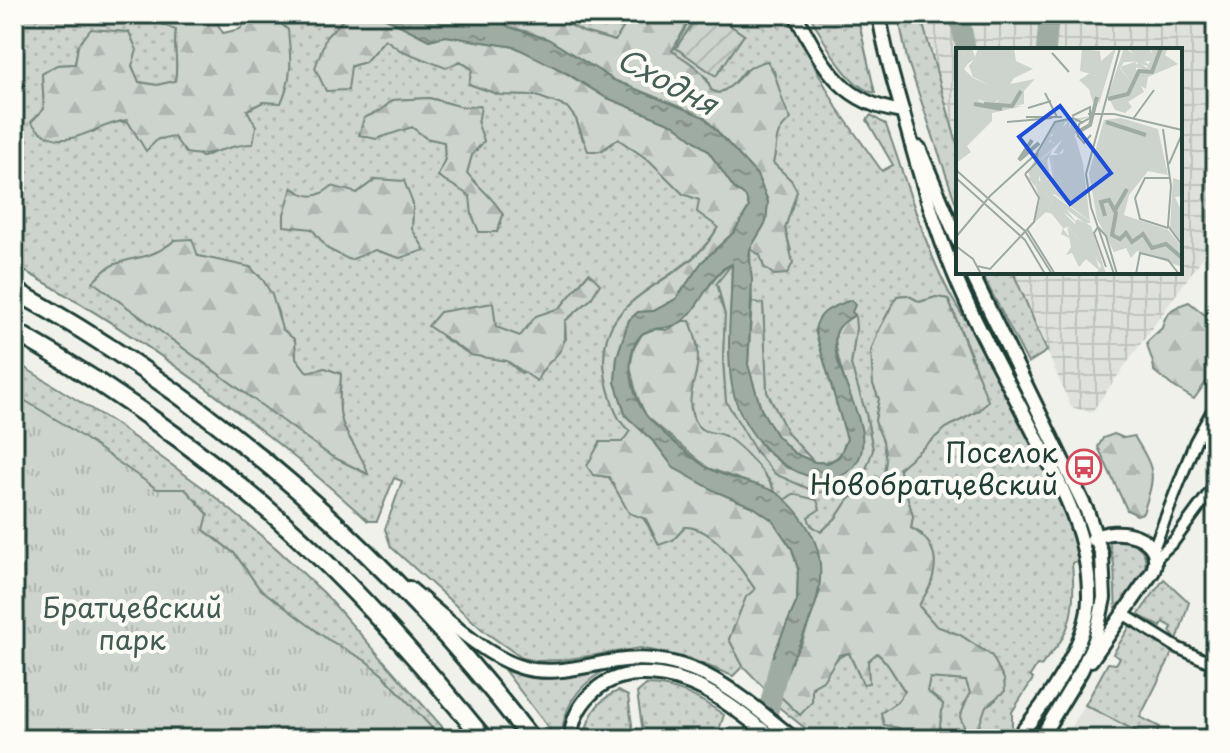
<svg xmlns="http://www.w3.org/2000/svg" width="1230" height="753" viewBox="0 0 1230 753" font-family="'Playpen Sans',sans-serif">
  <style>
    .built { fill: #dfe2dc }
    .industrial { fill: url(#industrial-grid) }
    .grass { fill: url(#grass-dots); stroke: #768880; stroke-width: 2; fill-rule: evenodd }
    .forest { fill: url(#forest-firs); stroke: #768880; stroke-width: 2 }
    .park { fill: url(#park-tufts); stroke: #768880; stroke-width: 2 }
    .garden { fill: url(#garden-furrows); stroke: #768880; stroke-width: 2 }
    .water { fill: url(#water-ripples); stroke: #6c8077; stroke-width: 2 }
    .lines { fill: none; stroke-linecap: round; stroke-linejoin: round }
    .river { stroke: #9faca4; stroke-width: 20 }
    .street-casing { stroke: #1f3d34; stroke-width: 15 }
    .secondary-casing { stroke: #1f3d34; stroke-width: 18 }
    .highway-casing { stroke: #1f3d34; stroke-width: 22 }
    .street { stroke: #fdfcf7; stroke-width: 9 }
    .secondary { stroke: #fdfcf7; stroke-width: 12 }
    .highway { stroke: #fdfcf7; stroke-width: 16 }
    .labels { text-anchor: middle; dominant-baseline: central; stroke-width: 8; stroke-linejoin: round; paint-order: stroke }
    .poi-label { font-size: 28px; fill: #1f3d34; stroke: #fdfcf7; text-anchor: end }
    .park-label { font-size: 28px; fill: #425b53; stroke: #fdfcf7 }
    .water-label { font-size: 30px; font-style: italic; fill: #455e56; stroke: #fdfcf7 }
    .inset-river { fill: none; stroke: #9faca4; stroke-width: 4 }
    .inset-road { fill: none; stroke: #9ca9a2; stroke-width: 2 }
    .view { fill: #1d4ed8; fill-opacity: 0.15; stroke: #1d4ed8; stroke-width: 4 }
    .inset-edge { fill: none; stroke: #1f3d34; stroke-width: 4 }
  </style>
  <defs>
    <pattern id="industrial-grid" width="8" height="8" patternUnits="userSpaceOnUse" patternTransform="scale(2)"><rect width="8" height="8" fill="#dfe2dc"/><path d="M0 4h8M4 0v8" fill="none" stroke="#bfc3bd"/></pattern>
    <pattern id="grass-dots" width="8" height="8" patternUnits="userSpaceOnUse" patternTransform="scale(2)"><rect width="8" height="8" fill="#cdd3cd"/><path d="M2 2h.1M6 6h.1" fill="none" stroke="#b0b6b1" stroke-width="1.8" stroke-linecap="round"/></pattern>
    <pattern id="forest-firs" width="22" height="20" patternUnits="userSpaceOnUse" patternTransform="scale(2)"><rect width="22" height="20" fill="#cdd3cd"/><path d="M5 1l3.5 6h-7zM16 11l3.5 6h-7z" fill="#b0b6b1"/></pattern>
    <pattern id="park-tufts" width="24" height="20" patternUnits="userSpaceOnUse" patternTransform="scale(2)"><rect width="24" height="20" fill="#cdd3cd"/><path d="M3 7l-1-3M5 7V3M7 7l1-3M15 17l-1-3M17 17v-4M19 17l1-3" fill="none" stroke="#b0b6b1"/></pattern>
    <pattern id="garden-furrows" width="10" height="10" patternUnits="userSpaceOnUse" patternTransform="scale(2)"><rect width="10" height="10" fill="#cdd3cd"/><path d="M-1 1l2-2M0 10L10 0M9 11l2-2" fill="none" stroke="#b0b6b1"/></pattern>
    <pattern id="water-ripples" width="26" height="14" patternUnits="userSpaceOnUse" patternTransform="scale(2)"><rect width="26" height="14" fill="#9faca4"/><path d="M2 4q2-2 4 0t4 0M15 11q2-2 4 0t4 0" fill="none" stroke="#818d86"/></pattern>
  </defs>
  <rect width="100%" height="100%" fill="#f0f1eb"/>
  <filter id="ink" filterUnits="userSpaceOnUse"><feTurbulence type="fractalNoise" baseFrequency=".0125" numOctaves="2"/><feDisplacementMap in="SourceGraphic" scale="16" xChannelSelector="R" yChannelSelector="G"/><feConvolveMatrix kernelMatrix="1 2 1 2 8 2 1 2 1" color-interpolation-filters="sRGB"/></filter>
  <g filter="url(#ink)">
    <path class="built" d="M1085,705l63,34h-88l11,-11z"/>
    <path class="industrial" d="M920,14h296v225l-125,174 -20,-6 -58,-135h167v-222h-222v97z"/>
    <g class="grass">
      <path d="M14,14h144l2,9 16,7c-3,18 3,33 -1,51l-18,4 -18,-3 -7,-16 -54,-20 -3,18 -18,1 -15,9 2,35 49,23c31,-18 37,-10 65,7l17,-2 27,20 34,-13h17l-6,-34 16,-8 25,-72 -17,-16h78l-23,23 25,29 14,-4 20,-23c29,21 58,11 88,30l-4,15 31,11 37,1 30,11 9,12 7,21 18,11 17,-12 32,22 33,33 17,6 18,27c-35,65 -135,62 -110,161 4,15 9,34 22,43l-8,12 -22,-1 -7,33 16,2c11,22 34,33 43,57l21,6 12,-13c29,-1 55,41 70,62l-26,50 14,27 -10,10 -45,-18 -47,-10 -79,12 -24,1 -16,-3 -37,-26 -94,-85 -6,-18 17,-48 -8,-3 -17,43h-9c-109,-99 -225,-185 -354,-256zM429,98c32,8 44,10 55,43l-12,14 -5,18c12,15 27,25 36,42l-6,17 -25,-17 -1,-19 -33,-20 7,-17 -1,-17 -18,-4 -14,-11 -36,11 -12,-20 16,-7 13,-11zM376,179l37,25 -1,25 -12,29 -25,-8 -47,-1 -16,-20 -19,-41 14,9 50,-4zM175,240l23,16 52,12 13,12 15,32 3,17 14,11 1,18 11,14 18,-4 16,6c-1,18 -4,37 3,53 7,17 18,28 23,47l-36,-18 -238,-174c6,-6 13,-14 21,-17 25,-10 37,-5 61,-25zM588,274l3,25 -26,22 1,18 -22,26 -23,8 -14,-12 -36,-6 -29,-18 50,-34 4,24 24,10 16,-21 24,-8z"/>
      <path d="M550,14h82l-17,27 -32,-9z"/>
      <path d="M689,14h10l-23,34 68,-13 -30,-21h73l50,94 45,63 11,-6 -26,-45 4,-5 15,10c22,60 46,152 84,201l95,182 15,52 -8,3c2,23 3,51 -8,72 -5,11 -16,21 -23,31l-4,-1 -7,11 3,3 -21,33v16l-7,11h-67l5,-35 -16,-13 3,-13 36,3 4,12 -7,12 23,1 10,-6 -4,-44 -32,-21 -24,-9 -17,-20 4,-11 8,-10 -9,-51 -11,-6 2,-12 -14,-48 47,-40 34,-18 -7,-50 -25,-61 -12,-2 -16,5 -13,-7 -10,1 -19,36 -5,52 6,15 -4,22 8,20 3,19 -2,15 -36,25 -12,18 -15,14 -10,-7 -18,-31 -8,6 -10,-8 -5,-11 -16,-19 -28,-25 -24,-6 -8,-9 -5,-25 7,-25 2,-26 -8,-25h-7c13,-15 34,-51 49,-57l-13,34 6,17 -2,43 3,43 50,73 42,19 55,-43 -7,-36 -15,-49 5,-37 -41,2 32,109c-5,19 -14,24 -33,23l-26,-28 -21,-42 -4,-88 -11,-2 -2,-53 11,6 3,12 27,-16 -6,-23 12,-37 -6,-11 -18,-17c6,-21 -2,-27 17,-44l-6,-10 -10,-38 -29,-1 -15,19 -12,5 -7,-4 -4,-12 -35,-27 18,-31z"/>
      <path d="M809,14h48l18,79c-29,-6 -52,-55 -66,-79z"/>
      <path d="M898,14h22l38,133v63l-51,-151z"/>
      <path d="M981,272h32l34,79 -19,12z"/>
      <path d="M14,361l100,62 95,69 67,56 48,45 129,146h-11l-58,-63 -18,-15 -39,-22 -68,-51 -24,-34 -31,-24v-21l-5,-3 -1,-5 -33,-11 -151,3z"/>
      <path d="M1123,538c46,15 10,54 -7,77l-2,-51 -5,-22z"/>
      <path d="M1164,579l25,23 -12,39 -7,-10 2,-4 -9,-5 -2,5 -23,-12z"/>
      <path d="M1130,626l43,26 -33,65 20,10 -9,12 -66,-34 23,-42 8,1 4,-6 -7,-4z"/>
      <path d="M849,653l14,31 4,-23 9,-8c13,9 19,25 29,39l-8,10 -16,11 19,15 6,11h-98l-6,-5 4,-5 -30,-24 3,-10 21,20c9,-22 25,-56 49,-62z"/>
      <path d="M505,671l27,7 20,1 50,-7c-25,15 -40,37 -40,67h-5z"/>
      <path d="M646,685c30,0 54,13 78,30l-5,15 22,9h-97l-7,-46z"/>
      <path d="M618,691l10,5 6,43h-49c2,-23 12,-39 33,-48z"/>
    </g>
    <g class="forest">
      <path d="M158,14h54l11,19 17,-4 12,-14 19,-1 17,16c3,28 5,47 -7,73l-18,-1 -16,8 9,16 -3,18c-26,0 -42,15 -67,9l-12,-16 -16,2 -12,12 -19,-31c-36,5 -67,39 -96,2l13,-13 -2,-35 15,-9 18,-1 3,-18 13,-17 38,3 8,18 -5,16 7,16 18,3 18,-4c4,-18 -2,-33 1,-51l-16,-7z"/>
      <path d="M349,14h29l51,26 17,-4 69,11 24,10 66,40 70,28 33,26 26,37 12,9 3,10 -15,25 -32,30 -26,37 -22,12 -16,1 -9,8 -12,37 -2,25 11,34 29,27 19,25 81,40 18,12 19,29 6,20 -1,32 -22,50 -10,38 -22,-23 -14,-27 17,-42 9,-8c-15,-21 -41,-63 -70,-62l-12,13 -14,5 -13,-26 -17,-6 -20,-36 -16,-2 -6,-9 13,-24h22l8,-11c-13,-9 -18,-28 -22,-43 -25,-100 76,-95 110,-161l-21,-15 2,-12 -16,-6 -33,-33 -32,-22 -17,12h-13l-12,-32 -9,-12 -30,-11 -37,-1 -31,-11 3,-15 -12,-8 -14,7 -46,-18 -15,-11 -20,23 -14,4 -3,24 -22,1 -11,-23 11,-31z"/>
      <path d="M492,14h58l33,18 32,9 17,-27h57l1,5 -18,32c17,11 33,19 39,39l7,3c21,-7 23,-27 49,-32 13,17 12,40 24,58 -20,16 -12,23 -18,44l18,17 6,11 -12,37 8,35 -6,11 -13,1 -10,-8 -4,-12 -10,-6 16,-27 2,-21 -11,-26 -53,-58 -88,-36 -84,-48 -23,-6z"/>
      <path d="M429,98l34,9 18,-1 -3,18 6,17 -12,14 -5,18c12,15 27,25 36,42l-6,17h-18l-7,-17 -2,-19 -32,-20 7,-17 -1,-17 -18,-4 -14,-11 -36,12 -17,-4 5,-17 16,-7 13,-11z"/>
      <path d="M376,179l28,2 9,23 -1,25 13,21 -25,8 -25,-8 -25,10 -22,-11 -16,-20 -28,-3v-12l8,-26c16,10 25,11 40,-2l25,7z"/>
      <path d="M192,239l6,17 52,11 13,13 9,15 10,34 13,11 1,18 11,14 18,-4 16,6c-1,18 -4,37 3,53 7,17 19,29 24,47l-37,-18 -238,-174c6,-6 13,-14 20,-17 26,-10 38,-5 62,-25z"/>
      <path d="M732,264l-2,62 14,92 20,31 23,19 52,9 23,-44c-6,-20 -31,-84 -26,-100 2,-8 12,-14 19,-18l1,13 -5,37 15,49 7,36 -8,22 -19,13 -28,8 -43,-19 -19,-22 -30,-51 -3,-43 2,-43 -8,-32z"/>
      <path d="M589,273l11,11 -9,15 -26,22c2,42 -15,29 -28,60l-30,-20 -36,-6 -43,-29 12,-14 53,-9 3,24 24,9 16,-20 24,-8z"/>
      <path d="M907,295l13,7 16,-5 12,2 40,102 -8,9 -34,18 -47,40 14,48 -2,12c22,12 29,30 20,55 -2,8 -9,15 -12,23l17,20 24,9 32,21 12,23 1,12 -19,15 -8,23h-13l-5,-12 10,-24 -4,-12 -36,-3 -3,13 16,13 -5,35h-32l-7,-11 -15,-3 -3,-12 16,-11 8,-11c-10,-13 -16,-29 -28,-38l-9,8 1,22 -6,1 -14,-31 -10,2 -16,26 -11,6v15l-12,13 -21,-20 7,-27 16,-26 18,-51 -27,-82 -8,-9 8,-6 24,6 3,9 -12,8 3,8 10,7 15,-14 12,-18 36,-24 2,-16 -3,-19 -8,-20 4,-22 -6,-15 -2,-33 7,-19 19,-36z"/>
      <path d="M752,302l11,2 4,88 21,42 26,28 -20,-9 -18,-18 -15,-26 -13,-44z"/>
      <path d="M1189,302l16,13h11v53l-22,31 -23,-14 -17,-14c0,-11 -6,-18 -7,-29l15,-14c3,-16 12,-21 27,-26z"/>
      <path d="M683,321h7c5,12 8,23 8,37 -1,23 -16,45 -1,67 6,9 18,6 28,11 17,10 42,38 50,56l-67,-24 -62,-52 -9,-20 -7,-29 4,-19 8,-14 12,-5 13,1z"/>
      <path d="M1114,434l10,4 10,-2c22,36 22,37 9,77l-6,2 -10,-5 -29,-63 5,-9z"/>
    </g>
    <path class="park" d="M14,394l48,29 95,66h28l23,25 -4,16 31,24 24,34 68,51 39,22 18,15 58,63h-428z"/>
    <path class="garden" d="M699,14h15l30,21 -28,41 -40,-28z"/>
    <path class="water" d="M378,14h39l14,6 35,-6h26l17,13 39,12 68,42 88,36 53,58 11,27 -2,20 -16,27 -1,8 3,22 -4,86 13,44 15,26 18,18 20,9 14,1 11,-6 8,-18 -32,-109c3,-20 19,-23 36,-30l4,5 -3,7 3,3c-7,4 -15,9 -18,16 -14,33 46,100 18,134 -11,15 -33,16 -50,10 -38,-14 -69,-54 -74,-96 -5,-38 1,-77 1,-115 -23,8 -30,44 -51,58 -13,9 -31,4 -40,13 -19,19 -9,61 5,80 10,13 46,43 60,52 21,13 48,14 69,25 16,9 35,35 41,53 18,54 -24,101 -37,150l-14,-6 10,-38 22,-50 1,-32 -6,-20 -20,-29 -17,-12 -38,-16 -43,-24 -19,-25 -29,-27 -11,-34 2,-25 12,-37 9,-8 16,-1 22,-12 26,-37 32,-30 15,-25 -3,-10 -12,-9 -26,-37 -34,-26 -69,-28 -38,-24 -52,-26 -69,-11 -17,4z"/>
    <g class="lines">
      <g class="river">
        <path d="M959,14l7,36"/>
        <path d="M1046,50l3,-36"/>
        <path d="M762,739l17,-74"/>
      </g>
      <g class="street-casing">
        <g id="street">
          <path d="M1153,550l42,-108 21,-38"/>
          <path d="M1156,558l18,-17 42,-57"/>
          <path d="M1125,615l53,33 38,17"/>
        </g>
      </g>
      <g class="secondary-casing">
        <g id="secondary">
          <path d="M795,14c28,51 45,89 108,98"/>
          <path d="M879,14c6,40 18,78 29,117 16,59 33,116 59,172 21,45 46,89 69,134 27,51 53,100 53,159 1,45 -44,109 -73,143"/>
          <path d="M919,148l39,93"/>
          <path d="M971,272l116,239 15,44 2,43 -9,42 -14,31 -41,68"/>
          <path d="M409,588c32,26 75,69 115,80 30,8 62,-3 92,-7 77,-11 122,33 178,78"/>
          <path d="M1091,660l62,-89c13,-35 -37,-47 -60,-32"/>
          <path d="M572,739c-2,-16 7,-33 18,-44 13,-14 29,-20 49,-21 55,-2 94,33 135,65"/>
        </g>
      </g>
      <g class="highway-casing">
        <g id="highway">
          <path d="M14,290c202,112 377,266 517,449"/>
          <path d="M14,331c110,62 226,147 316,236 55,54 105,112 154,172"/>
        </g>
      </g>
      <use href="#street" class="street"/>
      <use href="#secondary" class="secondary"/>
      <use href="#highway" class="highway"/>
    </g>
  </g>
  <defs>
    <g id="bus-ring" transform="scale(1.8)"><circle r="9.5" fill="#fdfcf7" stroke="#d1495b" stroke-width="1.5"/><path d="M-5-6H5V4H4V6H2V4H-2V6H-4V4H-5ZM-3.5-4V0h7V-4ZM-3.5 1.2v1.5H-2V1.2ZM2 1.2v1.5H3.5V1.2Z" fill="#d1495b"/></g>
  </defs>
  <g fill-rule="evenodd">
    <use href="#bus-ring" x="1084" y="467"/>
  </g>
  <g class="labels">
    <g class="poi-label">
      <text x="1058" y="451">Поселок<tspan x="1058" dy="32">Новобратцевский</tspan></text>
    </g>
    <g class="park-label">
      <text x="132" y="606">Братцевский<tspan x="132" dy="32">парк</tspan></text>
    </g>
    <g class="water-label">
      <text transform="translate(668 80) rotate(28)">Сходня</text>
    </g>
  </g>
  <g transform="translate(956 48)">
    <rect width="226" height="226" fill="#f0f1eb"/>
    <path d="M9,0h7l3,9 3,-9h36l2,13 17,8 -19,9 -4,6 25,-5 -11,12v13l-27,6 2,-11 -6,6 -18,-7 -2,-20 18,8 -18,-9 -4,-11 5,-7 -8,6 -2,-6 8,-2h-7zM160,0l-17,56 -2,-6 -4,5v-10l-14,-13 10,-6 12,3 -21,-6 2,-22 18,2 1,10zM168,0l21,12 3,-12 5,6 7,-6 2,10 -12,13 -16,-4 5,-5 8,6 3,-7 -26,1 -4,6 9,12 -13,18h-9zM135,68l-14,6 -1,11 -7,-4 3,-8 -4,4 -2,-4 -8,15 -7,-2 -2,9 9,-7 7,1 -1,11 -5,6 -5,-1 9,-9 -3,-7 -8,7 9,-3 -20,18 8,19 -8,4 -2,-7 -5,1 -1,8 -5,-12 28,-50zM119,88l8,27 7,58 -37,-28 8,-10 -7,-6 -2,-21 19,-5zM80,139l8,3 8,13 -4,5 11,8 5,-3 11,11 2,-5 14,7 15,48h-10l5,-8 -13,-21 -1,-15 -6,13 -13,-17 -5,3 8,10 -10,-5 2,-6 -11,-14 -6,-2 -12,11 6,-23z" fill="#cdd3cd"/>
    <path d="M0,0l12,1 -4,5 8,4 -8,11 9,9 6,23 15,4 6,-6 -3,11 2,-4h24l-31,7v8l-25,25 4,6 -15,11zM172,0l21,1 -4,12 5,6 -14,-5v8l20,-2 -5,-20h17l-3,7 13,9 -30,13 -2,12 -5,-3 3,6 -16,10 4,5 -7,6 -10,-3 -5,-10 19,-20 -9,-13 20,-7zM142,11l10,9 -6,12 -4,-5h-8l6,5 -2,11 8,-9 -9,11v10l-7,-24 2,-5 11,1 -10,-5zM114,73l-1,8 7,2 -5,22 -8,4 -11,1 2,18 7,7 -8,12 38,27 -5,2 -20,-15 12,15 -13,-11 -6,4 -11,-9 4,-5 -8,-13 -5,1 -13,-16 6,4 7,-14v16l10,-2 -8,-19 11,-10 -5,11 3,16 4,5 -5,-27 13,1 2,-8 -10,5 8,-13 -9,5 2,-4 -8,-1zM217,130l9,3v15l-7,1 7,15v31l-12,-14zM111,177l14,18 1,-13h5l13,41 -14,-12 -7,8 -7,-14 -6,2 5,-8z" fill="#cdd3cd"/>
    <path d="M165,70l37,11 10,46 -20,-4 -19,24 -5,20 44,15 14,17v20l-45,-16 -6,7 -5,-10 -12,4 -17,-33 -8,-46 15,-53z" fill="#cdd3cd"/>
    <path class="inset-river" d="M152,51l20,-5 11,-23 13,1 9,-24M18,56l28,5M28,56l28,2 9,-15M150,74l40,13M120,85l14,-8 7,-28M76,92l-13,20 20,-17M159,162l12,-21M149,168l-4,-14 8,-2 7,13 -4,22 8,4 6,-6 6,9 11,-8 9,14 14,-4 16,14"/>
    <path class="inset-road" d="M96,5l17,19M89,45l12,24M72,60l23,-7M132,66h26l68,16M116,68l18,-9v11l-11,6 -1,12 6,7 7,-8M70,69h36M177,71l21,-29M51,74l45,-4M207,81l8,57 -3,40 14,19M213,116l13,-30M0,122l69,61 27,43M69,126l11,-11 2,-13M0,130l69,62 20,34M212,180l-28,-9 -5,-21 10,-20h25M71,181l28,45M0,189l34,-41 47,-43 18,-31 18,-4 10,5M0,198l17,13 8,15M21,218l13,3 44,-47 5,-24 -14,-24M150,219l-12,-34 4,-6 8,9 11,38M158,226l-23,-67 -5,-33 34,-126M180,226l4,-21 28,7 11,14"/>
    <path class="view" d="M104,58l51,67 -41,31 -51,-67z"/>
    <rect width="226" height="226" class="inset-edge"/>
  </g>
  <rect width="1230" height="753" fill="none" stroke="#fdfcf7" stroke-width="48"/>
  <rect x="24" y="24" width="1182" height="705" fill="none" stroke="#1f3d34" stroke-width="3" filter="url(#ink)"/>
</svg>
